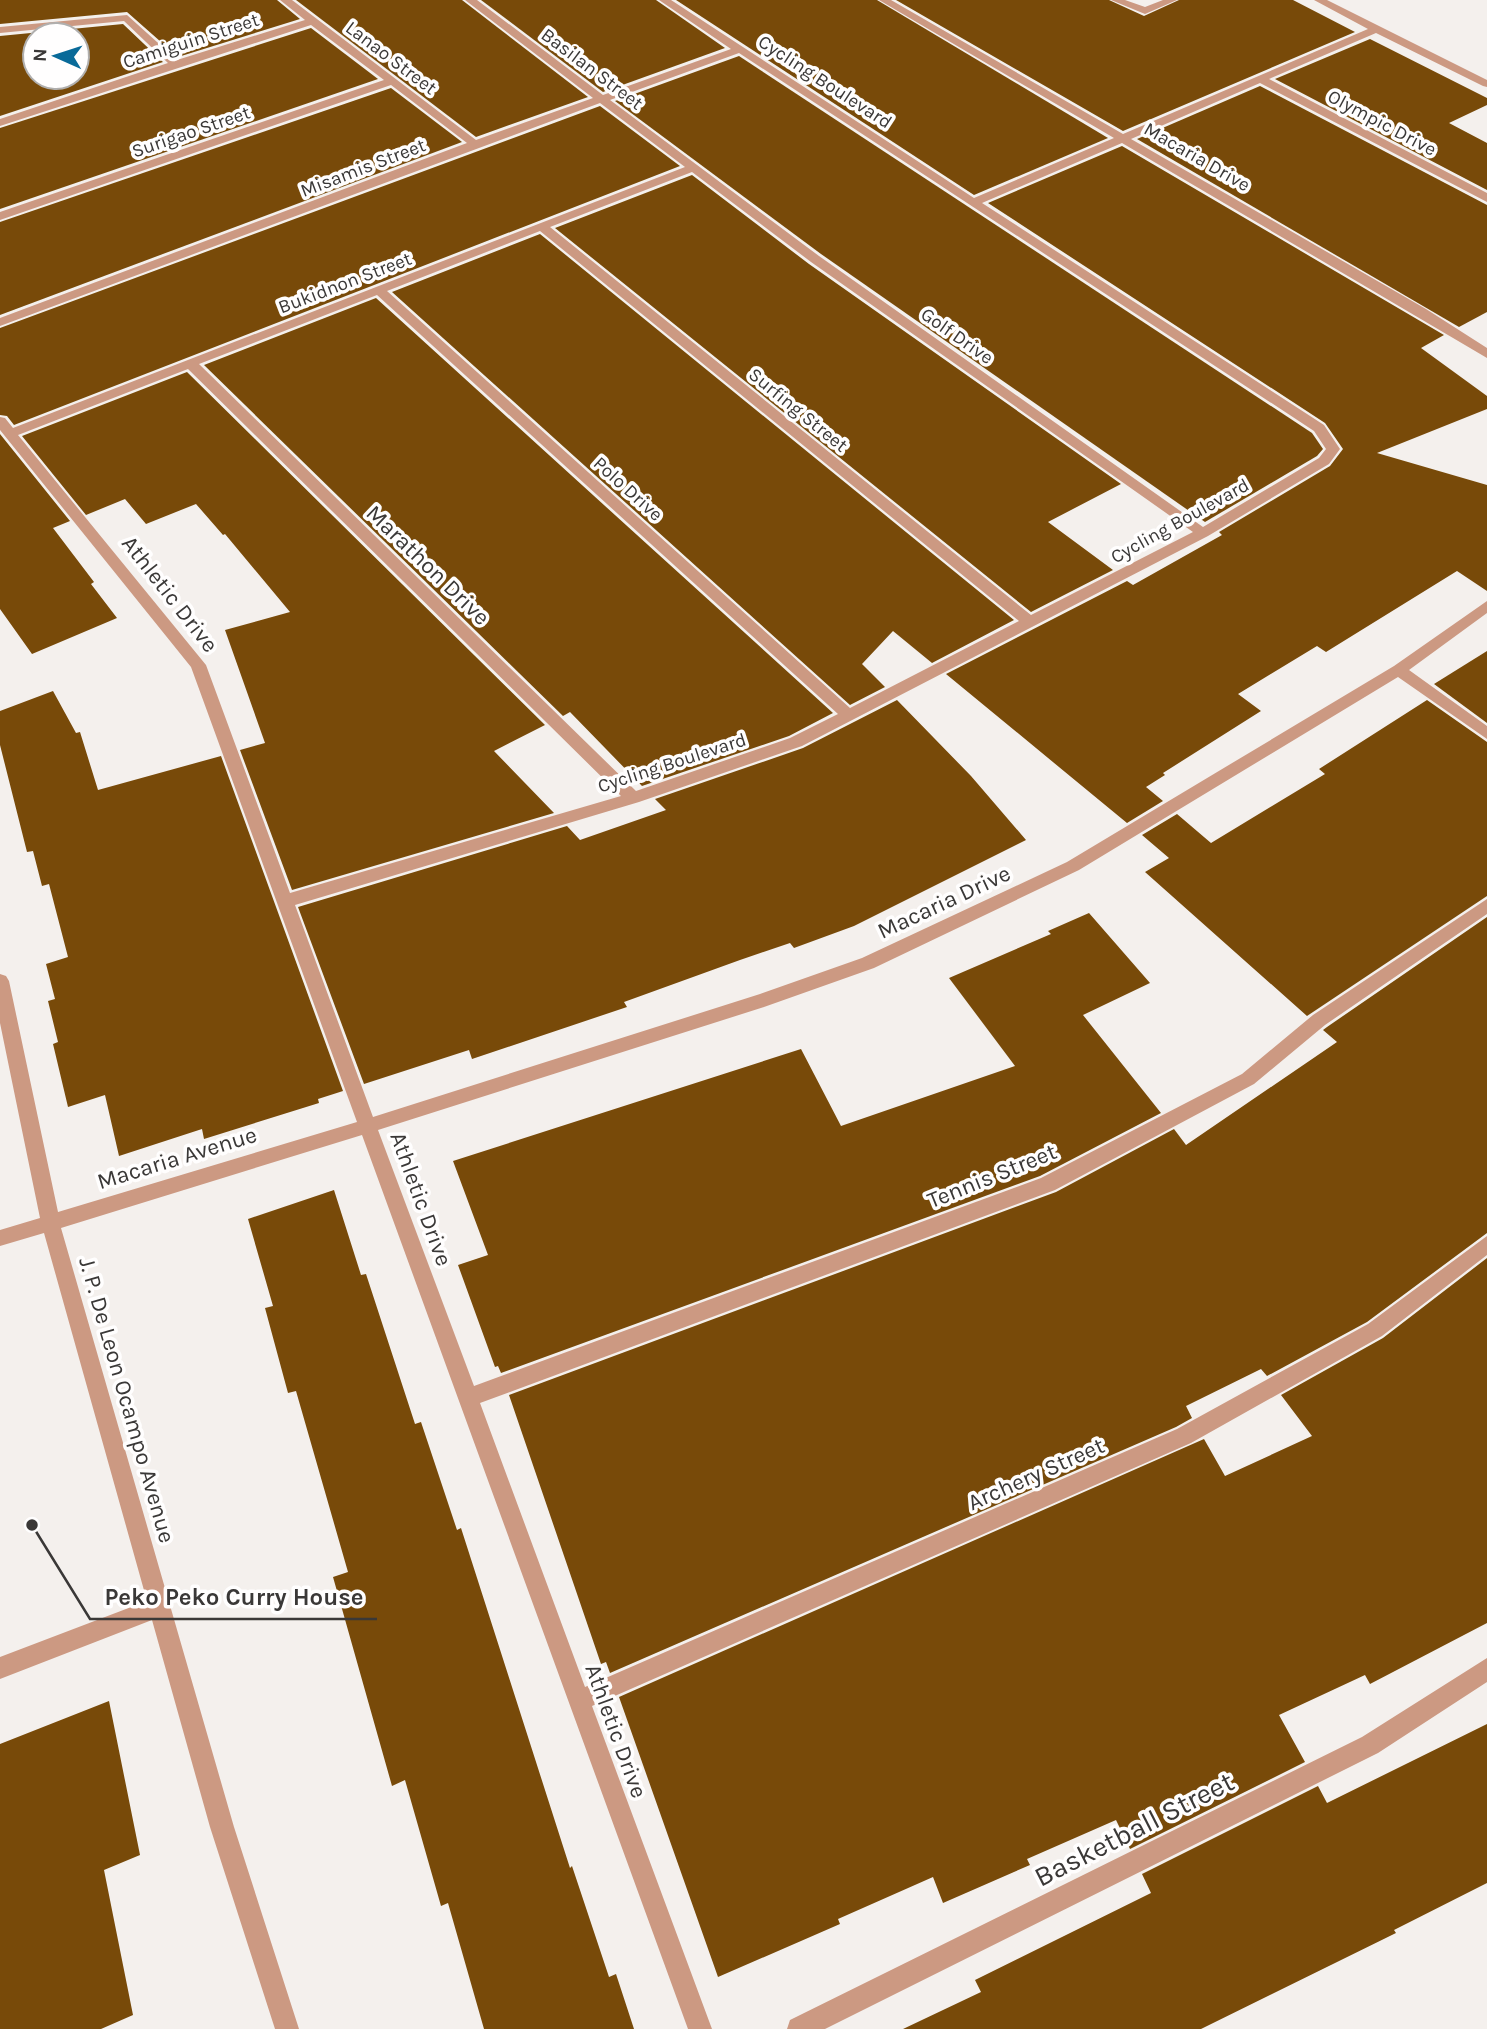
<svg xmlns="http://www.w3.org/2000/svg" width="1487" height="2029" viewBox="0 0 1487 2029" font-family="Karla,sans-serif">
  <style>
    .building { fill: #784a09; fill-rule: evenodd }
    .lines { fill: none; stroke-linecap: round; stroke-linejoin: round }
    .minor { fill: #cc9982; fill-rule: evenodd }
    .labels { text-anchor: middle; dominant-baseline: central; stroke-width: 7; stroke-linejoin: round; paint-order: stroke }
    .far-street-label { font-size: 19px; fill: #3a3837; stroke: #fffefe }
    .street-label { font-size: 23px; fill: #3a3837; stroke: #fffefe }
    .near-street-label { font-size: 28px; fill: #3a3837; stroke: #fffefe }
    .leader { fill: none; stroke: #3a3837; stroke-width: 2.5 }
    .callout-dot { fill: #3a3837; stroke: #fffefe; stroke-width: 2.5 }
    .callout-label { font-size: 24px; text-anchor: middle; font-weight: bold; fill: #3a3837; stroke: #fffefe; stroke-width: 7; stroke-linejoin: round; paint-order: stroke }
  </style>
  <rect width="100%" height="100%" fill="#f4f0ed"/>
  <g class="building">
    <path d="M0,0h277l23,19 -122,38 -51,-45 -127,12z"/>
    <path d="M296,0h166l126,97 -112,40z"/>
    <path d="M481,0h175l69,48 -122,44z"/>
    <path d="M676,0h201l231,138 -134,57z"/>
    <path d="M896,0h213l35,16 35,-16h114l62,32 -232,99z"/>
    <path d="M123,24l40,38 -163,54v-80zM35,35h42v42h-42z"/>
    <path d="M311,28l67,51 -378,130v-81z"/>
    <path d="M1370,39l117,59v7l-38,18 38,20v47l-212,-111z"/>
    <path d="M739,56l573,377 11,16 -6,7 -112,66 -384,-268 -206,-153z"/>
    <path d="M1260,86l227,119v107l-28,15 -322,-188z"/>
    <path d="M391,88l71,54 -462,173v-93z"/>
    <path d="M600,106l80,60 -666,259 -7,-9 -7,-1v-87z"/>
    <path d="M1122,146l322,189 -23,13 66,48v13l-110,44 110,32v106l-30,-20 -131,81 -9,-6 -79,48 23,17 -98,62 2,2 -19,12 17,14 -36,22 -181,-149 181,-93 6,4 89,-50 -3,-3 111,-66 13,-17 -18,-26 -337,-220z"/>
    <path d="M692,175l117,89 312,220 -73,38 65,48 -82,42 -476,-384z"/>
    <path d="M540,234l474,386 -82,43 -39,-32 -31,33 23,23 -35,18 -458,-413z"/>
    <path d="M376,298l457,415 -44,23 -147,50 -72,-74 -7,4 -359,-351z"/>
    <path d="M187,372l358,353 -51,26 60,62 -262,77 -52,-140 25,-7 -40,-113 65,-18 -65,-78 -2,1 -27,-31 -50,20 -21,-25 -39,16 -64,-79z"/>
    <path d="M0,434l70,87 -17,7 41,54 -3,2 26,34 -85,36 -32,-45z"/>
    <path d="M1487,651v72l-53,-39z"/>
    <path d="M53,691l23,42 4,-1 18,58 123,-34 122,335 -25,8 1,4 -115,36 -2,-10 -83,27 -14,-61 -37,12 -15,-63 5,-2 -10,-41 7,-2 -9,-35 22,-7 -19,-73 -7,2 -9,-35 -6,1 -27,-107v-34z"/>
    <path d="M897,700l74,76 55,64 -172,86 -60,22 -4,-5 -50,17 -116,42 3,5 -155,52 -3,-9 -105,34 -66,-177 269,-81 13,14 86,-30 -11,-11 148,-51z"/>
    <path d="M1427,700l60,42v154l-180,120 -162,-144 24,-14 -27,-23 35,-21 34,29 114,-69 -6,-5z"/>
    <path d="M1089,913l61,70 -67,32 78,98 -121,63 -539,197 -3,-7 -3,1 -37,-102 30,-10 -35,-94 348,-112 40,77 174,-60 -66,-88 102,-44 -3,-3z"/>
    <path d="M1487,917v316l-120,89 -100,54 -6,-7 -75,37 6,12 -16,9 -566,246 -4,-11 -5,2 -92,-269 547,-203 118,-63 12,16 151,-103 -14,-12 4,-3z"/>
    <path d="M334,1190l27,85 5,-1 49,150 6,-2 36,108 4,-2 109,340 2,-2 37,111 7,-3 18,55h-150l-36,-126 -7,3 -36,-126 -13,6 -59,-209 15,-5 -52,-181 -8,2 -23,-85 8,-2 -25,-87z"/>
    <path d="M1487,1258v365l-117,61 -5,-9 -86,40 26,47 -175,87 -14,-29 -89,39 3,6 -87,38 -10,-26 -95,42 2,5 -122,53 -99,-280 585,-258 21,37 87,-40 -31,-41 102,-57z"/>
    <path d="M109,1701l31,154 -36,15 29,145 -32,14h-101v-285z"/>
    <path d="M1487,1724v159l-93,47 2,3 -195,96h-298l78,-37 -6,-12 176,-87 -9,-19 176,-88 9,17z"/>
  </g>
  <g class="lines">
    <g class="minor">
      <path d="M280,0h12l184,140 117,-42 -128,-98h12l126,95 128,-46 -72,-49h12l303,198 140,-60 -235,-138h12l232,134 245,-105 -54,-29h13l160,80v7l-4,-1 -107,-53 -107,46 218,114v9l-227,-119 -129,56 295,170 61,39v10l-365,-215 -140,60 342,222 16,24 -11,15 -121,72 -406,210 -163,56 -344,103 78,212 387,-123 102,-36 205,-96 327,-196 93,-65v12l-78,57 78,56v13l-89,-62 -319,193 -205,98 -110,39 -386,123 96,256 567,-208 201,-104 71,-59 174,-116v15l-162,111 -71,59 -199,106 -575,213 105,284 592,-258 191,-105 119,-88v19l-105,81 -191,107 -599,263 120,323h-24l-326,-894 -301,93 173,599 65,202h-24l-65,-202 -58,-207 -152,59v-22l147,-56 -103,-368 -44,13v-16l40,-12 -40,-195v-49l6,2 3,5 49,231 299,-90 -166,-455 -191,-237v-13l5,1 8,10 672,-261 -85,-64 -600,223v-8l467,-175 -76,-58 -391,135v-8l384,-132 -73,-55 -311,101v-7l168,-56 -44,-42 -124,12v-6l127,-12 50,45 128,-40zM739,53l575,378 12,18 -7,9 -116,69 -384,-271 -209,-156zM692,172l119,90 382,270 -162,83 -481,-388zM540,231l479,390 -169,87 -463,-417zM377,295l461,419 -48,24 -154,53 -437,-427zM188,369l433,427 -331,97 -84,-228 -188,-230z"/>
      <path d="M1111,0h14l20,7 18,-7h14l-32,14z"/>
      <path d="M1487,1658v24l-109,71 -553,276h-38l3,-9 572,-283z"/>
    </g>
  </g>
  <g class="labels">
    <g class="far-street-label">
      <text transform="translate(191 41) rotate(-18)">Camiguin Street</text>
      <text transform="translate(391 58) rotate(37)">Lanao Street</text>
      <text transform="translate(592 69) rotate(37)">Basilan Street</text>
      <text transform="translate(825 82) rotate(33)">Cycling Boulevard</text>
      <text transform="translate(1382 123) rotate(28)">Olympic Drive</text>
      <text transform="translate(191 132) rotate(-19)">Surigao Street</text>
      <text transform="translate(1197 157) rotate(30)">Macaria Drive</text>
      <text transform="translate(363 168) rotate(-21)">Misamis Street</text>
      <text transform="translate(345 283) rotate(-21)">Bukidnon Street</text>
      <text transform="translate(957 336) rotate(35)">Golf Drive</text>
      <text transform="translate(798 410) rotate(39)">Surfing Street</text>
      <text transform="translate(628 489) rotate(42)">Polo Drive</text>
      <text transform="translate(1180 521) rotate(-29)">Cycling Boulevard</text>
      <text transform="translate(672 763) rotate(-18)">Cycling Boulevard</text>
    </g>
    <g class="street-label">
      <text transform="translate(428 565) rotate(44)">Marathon Drive</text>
      <text transform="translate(170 594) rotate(52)">Athletic Drive</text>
      <text transform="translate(944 902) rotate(-25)">Macaria Drive</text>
      <text transform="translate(177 1158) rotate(-17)">Macaria Avenue</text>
      <text transform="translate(992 1176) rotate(-22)">Tennis Street</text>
      <text transform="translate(421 1199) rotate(70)">Athletic Drive</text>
      <text transform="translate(127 1400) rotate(74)">J. P. De Leon Ocampo Avenue</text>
      <text transform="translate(1036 1474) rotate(-24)">Archery Street</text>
      <text transform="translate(616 1731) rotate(70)">Athletic Drive</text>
    </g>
    <g class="near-street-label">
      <text transform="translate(1134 1829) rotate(-27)">Basketball Street</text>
    </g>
  </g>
  <path class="leader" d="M32 1525L90 1619H377"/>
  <circle class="callout-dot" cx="32" cy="1525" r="7"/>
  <g class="callout-label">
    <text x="234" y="1605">Peko Peko Curry House</text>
  </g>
  <g transform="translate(56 56) rotate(273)"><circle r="33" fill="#fffefe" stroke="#b0afae" stroke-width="2"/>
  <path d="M0-5L12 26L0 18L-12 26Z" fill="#096a99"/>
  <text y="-10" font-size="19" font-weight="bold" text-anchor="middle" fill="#3a3837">N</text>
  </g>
</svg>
